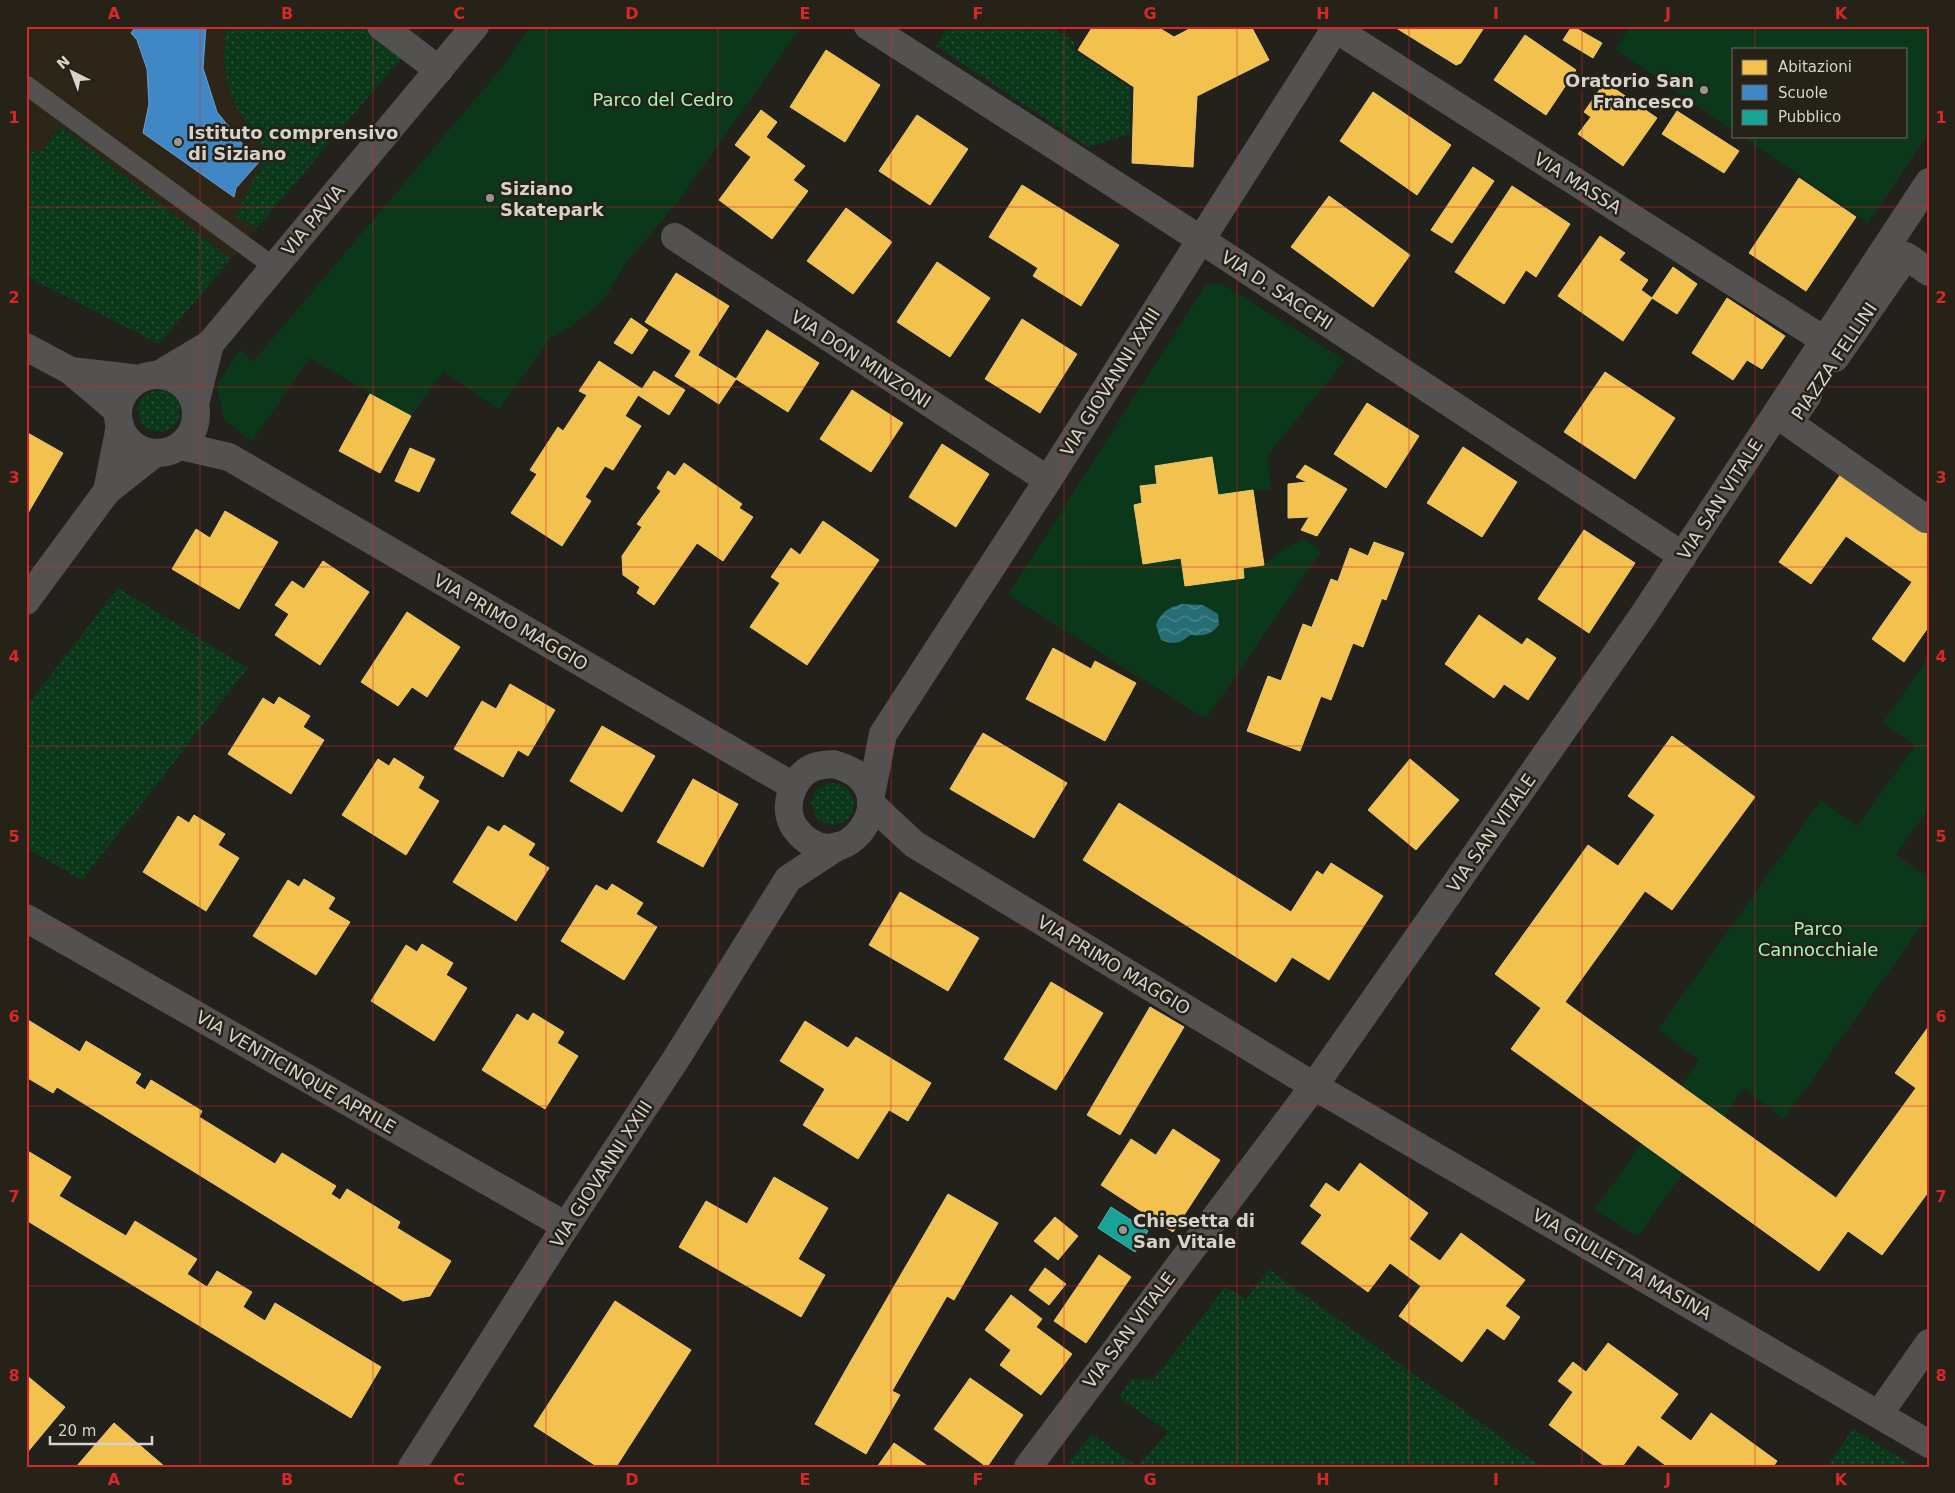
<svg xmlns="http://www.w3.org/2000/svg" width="1955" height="1493" viewBox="0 0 1955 1493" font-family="'DejaVu Sans',sans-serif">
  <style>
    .built { fill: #2d2618 }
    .grass { fill: url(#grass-dots) }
    .green { fill: #0b371a }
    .water { fill: url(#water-waves) }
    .homes { fill: #f2c14e; stroke: #eac674 }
    .schools { fill: #3f88c5; stroke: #6c9ec7 }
    .public { fill: #17a398; stroke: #50b1a8 }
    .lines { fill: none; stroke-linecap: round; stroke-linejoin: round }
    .lane { stroke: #545251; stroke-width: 19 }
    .street { stroke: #545251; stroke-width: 28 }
    .grid { fill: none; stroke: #d62828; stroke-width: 1; stroke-opacity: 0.55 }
    .poi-dot { fill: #97958f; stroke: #262218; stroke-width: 2 }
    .labels { text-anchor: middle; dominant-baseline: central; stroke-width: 5; stroke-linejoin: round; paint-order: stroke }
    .poi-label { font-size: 18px; font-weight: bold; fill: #d6d3cd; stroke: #262218; text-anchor: start }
    .park-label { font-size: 18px; fill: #a2f8b6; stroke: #262218 }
    .street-label { font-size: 18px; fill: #d6d3cd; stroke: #262218 }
    .neatline { fill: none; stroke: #d62828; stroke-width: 2 }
    .grid-label { font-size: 16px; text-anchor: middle; font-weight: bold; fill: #d62828 }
  </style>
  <defs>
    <pattern id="grass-dots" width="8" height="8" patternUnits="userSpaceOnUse" patternTransform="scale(1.25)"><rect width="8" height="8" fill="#0b371a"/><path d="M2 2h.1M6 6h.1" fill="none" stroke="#2e533a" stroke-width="1.8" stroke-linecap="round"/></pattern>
    <pattern id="water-waves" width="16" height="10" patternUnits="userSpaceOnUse" patternTransform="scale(1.25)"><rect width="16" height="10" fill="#276d75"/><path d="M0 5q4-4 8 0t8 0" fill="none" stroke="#50888e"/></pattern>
  </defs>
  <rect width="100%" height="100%" fill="#22211c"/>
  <path class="built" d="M26,26h402l-269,318 -133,-68z"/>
  <g class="grass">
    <path d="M227,26h138l38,30 -146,172 -22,-12 32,-61c-31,-45 -50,-72 -40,-129z"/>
    <path d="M948,26h104l24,17 -4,6 59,39 -1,46 -42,13 -152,-101z"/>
    <path d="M61,126l170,133 -72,85 -133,-68v-132l13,10z"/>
    <circle cx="159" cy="411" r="21"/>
    <path d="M118,588l130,80 -166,212 -56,-32v-141z"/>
    <circle cx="833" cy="804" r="21"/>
    <path d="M1269,1269l273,198h-477l27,-33 45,32 31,-34 -49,-35 12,-18h23l71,-92 21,12z"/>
    <path d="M1853,1429l62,38h-88z"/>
  </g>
  <g class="green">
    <path d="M531,26h271l-122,173 -54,64 -21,35 -33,28 -22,12 -51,72 -55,-39 -33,45 -102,-58 -57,84 -27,-22 -9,-34 24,-37 13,13 246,-291z"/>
    <path d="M1631,26h298v107l-61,90 -126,-87h164v-87h-172v82l-119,-82z"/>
    <path d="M1220,283l125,77 -78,96 4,33 -53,6 -6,-37 -57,8 2,18 -17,3 2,16 -8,2 9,59 38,-6 4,28 59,-8 -1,-10 21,-3 15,-13 24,-13 19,11 -116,169 -198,-124 197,-309z"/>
    <path d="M1929,657v151l-33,47 33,23v37l-145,204 -40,-31 -106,148 -43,-26 104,-150 -41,-30 163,-230 36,26 58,-80 -32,-24z"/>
  </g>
  <path class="water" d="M1182,604l21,1 15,9 1,11c-9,11 -16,11 -29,10 -11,9 -16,10 -29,5l-5,-15c6,-14 12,-17 26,-21z"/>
  <g class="homes">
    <path d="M1093,26h63l18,11 21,-11h56l18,34 -72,36 -4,71 -61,-4 2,-76 -56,-37z"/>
    <path d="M1393,26h92l-24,37 -5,2z"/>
    <path d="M1572,26l30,17 -9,15 -30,-18z"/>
    <path d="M1525,35l51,35 -30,45 -52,-35z"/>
    <path d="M826,50l54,35 -35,57 -55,-35z"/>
    <path d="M1605,82l52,36 -34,48 -45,-32 13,-17 -7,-5z"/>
    <path d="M1373,92l78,53 -34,50 -77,-54z"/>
    <path d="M761,110l16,12 -11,15 39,29 -12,14 15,11 -36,48 -53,-39 32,-43 -16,-12z"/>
    <path d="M1677,111l62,40 -15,22 -62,-39z"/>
    <path d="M917,115l51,34 -38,56 -51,-34z"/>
    <path d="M1473,167l21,14 -42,62 -21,-13z"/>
    <path d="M1799,178l57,39 -50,74 -57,-38z"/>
    <path d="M1022,185l97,60 -38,61 -48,-30 5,-8 -49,-31z"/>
    <path d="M1512,186l58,38 -34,53 -10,-7 -22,34 -49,-32z"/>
    <path d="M1329,196l81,59 -37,52 -82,-60z"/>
    <path d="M846,208l46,34 -39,52 -46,-33z"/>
    <path d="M1600,236l25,17 -6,7 29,20 -7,10 11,8 -29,43 -65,-45z"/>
    <path d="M937,262l53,36 -40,59 -53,-35z"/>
    <path d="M1673,267l24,17 -20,30 -25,-16z"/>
    <path d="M676,273l53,33 -31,49 -53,-33z"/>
    <path d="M1727,298l58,38 -23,33 -15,-9 -14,20 -41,-27z"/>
    <path d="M631,318l17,12 -16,24 -18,-11z"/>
    <path d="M1022,319l55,35 -37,59 -55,-34z"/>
    <path d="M767,330l52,33 -31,49 -52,-33z"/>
    <path d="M691,351l21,13 -16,25 -21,-13z"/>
    <path d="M599,361l43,28 -17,27 16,10 -28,44 -8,-4 -20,31 6,4 -29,45 -51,-33 26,-39 -7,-4 28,-43 5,4 24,-36 -8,-4z"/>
    <path d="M712,364l24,15 -17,25 -23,-15z"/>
    <path d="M654,371l31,19 -16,25 -31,-20z"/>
    <path d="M1605,372l70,46 -40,61 -71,-47z"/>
    <path d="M852,390l51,33 -32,49 -51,-33z"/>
    <path d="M370,394l41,22 -31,57 -41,-22z"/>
    <path d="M1367,403l52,33 -33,52 -52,-34z"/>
    <path d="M26,432l37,21 -35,60 -2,-1z"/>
    <path d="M942,444l47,30 -33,53 -47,-30z"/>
    <path d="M1463,447l54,35 -35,55 -55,-34z"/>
    <path d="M410,448l25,11 -16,33 -24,-11z"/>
    <path d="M1212,457l6,38 35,-5 11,75 -21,3 1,10 -59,8 -4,-28 -38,6 -9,-59 8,-2 -2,-17 17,-2 -2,-18z"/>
    <path d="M684,463l58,41 -3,4 14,9 -30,44 -26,-18 -43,62 -17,-12 3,-6 -17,-12 -1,-19 20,-29 -5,-3 24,-33 -4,-3 11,-17 7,5z"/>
    <path d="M1848,464l81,51v111l-25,36 -32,-23 40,-57 -66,-46 -35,48 -32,-22z"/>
    <path d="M1305,465l42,24 -30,47 -16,-6 8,-13 -21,1v-34l19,-2 -11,-5z"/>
    <path d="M225,511l53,31 -39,67 -67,-40 24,-40 14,9z"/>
    <path d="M823,521l56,39 -72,105 -57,-38 30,-44 -9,-6 20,-29 9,7z"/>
    <path d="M1584,530l51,33 -46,70 -51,-34z"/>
    <path d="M1374,542l30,11 -18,47 -48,-19 12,-33 18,8z"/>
    <path d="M323,561l46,31 -49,73 -45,-30 14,-21 -14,-9 17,-24 12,8z"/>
    <path d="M1331,579l51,19 -19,49 -51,-20z"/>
    <path d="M407,612l53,35 -33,50 -15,-10 -14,19 -37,-24z"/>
    <path d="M1479,615l43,30 5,-7 29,20 -28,42 -24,-16 -10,14 -49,-34z"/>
    <path d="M1303,624l50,19 -22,57 -50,-19z"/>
    <path d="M1053,648l38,21 4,-8 41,22 -31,58 -79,-42z"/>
    <path d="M1268,676l53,20 -21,55 -53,-20z"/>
    <path d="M510,684l45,26 -27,46 -10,-6 -15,27 -49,-28 28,-48 14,8z"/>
    <path d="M279,697l31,19 -7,11 21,13 -33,54 -63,-40 35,-56 11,7z"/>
    <path d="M602,726l53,30 -33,56 -52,-31z"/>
    <path d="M983,733l84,50 -33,55 -84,-49z"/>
    <path d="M1672,736l83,61 -83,113 -27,-19 -80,111 271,196 80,-110 -21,-15 34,-47v165l-47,64 -34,-24 -29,40 -308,-222 30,-41 -46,-34 93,-129 30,21 37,-51 -27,-19z"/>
    <path d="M394,758l30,19 -6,11 21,13 -33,54 -64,-40 36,-56 11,7z"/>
    <path d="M1410,759l49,41 -43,50 -48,-40z"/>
    <path d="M693,779l45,25 -35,63 -46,-25z"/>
    <path d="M1119,803l172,109 26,-41 6,4 8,-12 52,33 -54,84 -37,-23 -16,25 -193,-122z"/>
    <path d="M194,815l31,19 -7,11 21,13 -33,53 -63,-39 35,-56 11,7z"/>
    <path d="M504,825l31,19 -7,11 21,13 -33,53 -63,-39 35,-56 11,6z"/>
    <path d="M304,879l31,19 -7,11 22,13 -34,53 -63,-39 35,-56 11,7z"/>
    <path d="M612,884l31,19 -7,11 21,13 -33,53 -63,-39 35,-56 11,6z"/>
    <path d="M900,892l79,46 -31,53 -79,-46z"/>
    <path d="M422,944l31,19 -7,12 21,13 -33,53 -63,-40 35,-56 11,7z"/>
    <path d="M1051,982l52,31 -47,77 -52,-31z"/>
    <path d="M1150,1007l34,20 -64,108 -33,-20z"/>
    <path d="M533,1013l31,19 -7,11 21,13 -33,53 -63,-39 35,-56 11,7z"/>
    <path d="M28,1020l52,32 6,-11 55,33 -6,9 10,7 6,-10 51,31 -3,6 76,47 7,-11 54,33 -5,8 9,6 7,-11 53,33 -3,6 54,33 -21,35 -27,5 -346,-214 -4,6 -27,-16v-54z"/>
    <path d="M805,1021l43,27 8,-11 75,46 -23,38 -19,-11 -31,49 -55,-34 22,-36 -45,-28z"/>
    <path d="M1173,1129l47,31 -17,26 -47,-31z"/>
    <path d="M1131,1139l72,47 -30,46 -72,-47z"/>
    <path d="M26,1150l45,27 -12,19 67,40 9,-15 62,38 -10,15 20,13 10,-16 35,21 -9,15 22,14 10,-18 106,64 -30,51 -325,-198z"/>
    <path d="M1360,1163l68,50 -19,26 31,22 21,-28 64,47 -20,26 15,11 -16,23 -17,-12 -25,34 -63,-46 22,-30 -31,-23 -22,29 -67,-49 21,-28 -12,-9 16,-23 13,9z"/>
    <path d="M774,1177l54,31 -30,51 27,16 -24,42 -122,-70 27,-46 41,23z"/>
    <path d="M948,1194l50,29 -44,77 -51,-29z"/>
    <path d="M1055,1217l23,19 -20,24 -24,-19z"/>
    <path d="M1099,1255l32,22 -45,66 -32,-22z"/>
    <path d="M1045,1268l21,16 -17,21 -20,-15z"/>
    <path d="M903,1271l44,25 -51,88 -44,-25z"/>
    <path d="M1011,1295l31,24 -6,8 36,27 -31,41 -41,-30 11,-15 -26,-20z"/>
    <path d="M615,1301l76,49 -75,117h-18l-64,-41z"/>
    <path d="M1608,1343l70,51 -18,24 31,23 20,-28 66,48 -4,6h-105l-30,-22 -16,22h-16l-57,-42 24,-33 -15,-11 15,-19 13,10z"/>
    <path d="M852,1359l44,25 -4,7 8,4 -34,59 -51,-30z"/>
    <path d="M26,1375l39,32 -39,47z"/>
    <path d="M970,1378l53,37 -36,52 -53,-38z"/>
    <path d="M114,1423l50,43v1h-88z"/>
    <path d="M894,1443l35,24h-52z"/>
  </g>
  <path class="schools" d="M136,26h70l-3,42 14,44 32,40 10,10 -23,26 -2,9 -91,-64 6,-29 -2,-35 -10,-29 -6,-7z"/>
  <path class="public" d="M1111,1207l37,24 -13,21 -37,-24z"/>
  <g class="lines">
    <path class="lane" d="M26,85l248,182"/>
    <g class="street">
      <path d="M381,26l58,44"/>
      <path d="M868,26l321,206 494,324"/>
      <path d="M1331,26l493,314"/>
      <path d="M675,237l373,243"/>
      <path d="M26,347l45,24 47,40"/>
      <path d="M1835,358l71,-102 23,16"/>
      <path d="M71,371l69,8"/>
      <path d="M158,375l52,-31 265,-318"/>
      <circle cx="157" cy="414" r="39"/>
      <path d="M1808,395l-19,28 137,96 3,-4"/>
      <path d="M195,404l15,-60"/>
      <path d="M181,446l48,11 564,329"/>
      <path d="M107,491l13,-65"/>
      <path d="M26,601l81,-110 47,-37"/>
      <path d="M833,764c85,21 8,127 -38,64 -14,-20 -3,-52 19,-61 6,-2 13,-2 19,-3z"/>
      <path d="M871,795l12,-61 165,-254 289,-454"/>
      <path d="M871,804l43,40 400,242 615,358"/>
      <path d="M26,918l540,308"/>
      <path d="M1879,1414l50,-71"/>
      <path d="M412,1467l154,-241 110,-167 112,-180 50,-33"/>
      <path d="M1028,1467l286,-381 328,-469 287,-435"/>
    </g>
  </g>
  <path class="grid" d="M200,26v1441M373,26v1441M546,26v1441M718,26v1441M891,26v1441M1064,26v1441M1237,26v1441M1409,26v1441M1582,26v1441M1755,26v23M1755,136v1331M26,207h1903M26,387h1903M26,567h1903M26,746h1903M26,926h1903M26,1106h1903M26,1286h1903"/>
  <g class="poi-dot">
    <circle cx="1704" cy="90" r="5"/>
    <circle cx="178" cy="142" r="5"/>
    <circle cx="490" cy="198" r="5"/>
    <circle cx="1123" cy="1230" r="5"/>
  </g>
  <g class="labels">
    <g class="poi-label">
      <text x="1694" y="80" text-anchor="end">Oratorio San<tspan x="1694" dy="21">Francesco</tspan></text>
      <text x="188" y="132">Istituto comprensivo<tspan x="188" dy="21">di Siziano</tspan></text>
      <text x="500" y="188">Siziano<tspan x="500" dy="21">Skatepark</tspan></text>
      <text x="1133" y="1220">Chiesetta di<tspan x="1133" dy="21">San Vitale</tspan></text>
    </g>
    <g class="park-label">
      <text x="663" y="99">Parco del Cedro</text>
      <text x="1818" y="928">Parco<tspan x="1818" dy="21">Cannocchiale</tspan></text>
    </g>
    <g class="street-label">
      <text transform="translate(1578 183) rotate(32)">VIA MASSA</text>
      <text transform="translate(313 220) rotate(-50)">VIA PAVIA</text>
      <text transform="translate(1277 290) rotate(33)">VIA D. SACCHI</text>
      <text transform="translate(861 359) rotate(33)">VIA DON MINZONI</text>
      <text transform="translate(1834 361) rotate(-56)">PIAZZA FELLINI</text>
      <text transform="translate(1110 382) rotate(-58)">VIA GIOVANNI XXIII</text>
      <text transform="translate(1720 499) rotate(-57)">VIA SAN VITALE</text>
      <text transform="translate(511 622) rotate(30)">VIA PRIMO MAGGIO</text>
      <text transform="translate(1491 833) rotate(-55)">VIA SAN VITALE</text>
      <text transform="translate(1114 965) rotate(31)">VIA PRIMO MAGGIO</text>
      <text transform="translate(296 1072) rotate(30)">VIA VENTICINQUE APRILE</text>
      <text transform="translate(601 1174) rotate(-57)">VIA GIOVANNI XXIII</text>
      <text transform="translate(1622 1264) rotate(30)">VIA GIULIETTA MASINA</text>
      <text transform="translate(1129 1330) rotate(-53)">VIA SAN VITALE</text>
    </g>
  </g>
  <rect width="1955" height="1493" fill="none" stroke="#262218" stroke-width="55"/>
  <rect x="1732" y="48" width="175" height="90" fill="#262218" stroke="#6c6960"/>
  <rect x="1742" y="60" width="25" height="15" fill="#f2c14e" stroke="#6c6960"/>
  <text x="1778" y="72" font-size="15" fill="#d6d3cd">Abitazioni</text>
  <rect x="1742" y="85" width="25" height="15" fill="#3f88c5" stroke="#6c6960"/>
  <text x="1778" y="98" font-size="15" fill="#d6d3cd">Scuole</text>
  <rect x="1742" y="110" width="25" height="15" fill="#17a398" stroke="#6c6960"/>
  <text x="1778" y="122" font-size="15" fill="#d6d3cd">Pubblico</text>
  <g transform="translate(72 72) rotate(318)" stroke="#262218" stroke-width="4" paint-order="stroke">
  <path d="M0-4L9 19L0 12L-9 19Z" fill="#d6d3cd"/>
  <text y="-8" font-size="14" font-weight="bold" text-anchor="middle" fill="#d6d3cd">N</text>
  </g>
  <path d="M50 1436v8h102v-8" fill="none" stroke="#d6d3cd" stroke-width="2.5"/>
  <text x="58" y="1436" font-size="15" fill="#d6d3cd" stroke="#262218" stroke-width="4" paint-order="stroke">20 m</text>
  <rect x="28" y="28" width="1900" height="1438" class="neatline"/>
  <g class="grid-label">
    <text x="114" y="19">A</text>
    <text x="287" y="19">B</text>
    <text x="459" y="19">C</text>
    <text x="632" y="19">D</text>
    <text x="805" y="19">E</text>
    <text x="978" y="19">F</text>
    <text x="1150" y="19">G</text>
    <text x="1323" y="19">H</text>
    <text x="1496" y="19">I</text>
    <text x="1668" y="19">J</text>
    <text x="1841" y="19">K</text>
    <text x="14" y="123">1</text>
    <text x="1941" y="123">1</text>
    <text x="14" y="303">2</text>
    <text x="1941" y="303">2</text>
    <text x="14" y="483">3</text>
    <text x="1941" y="483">3</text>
    <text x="14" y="662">4</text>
    <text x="1941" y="662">4</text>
    <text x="14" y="842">5</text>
    <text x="1941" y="842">5</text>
    <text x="14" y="1022">6</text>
    <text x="1941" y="1022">6</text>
    <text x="14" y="1202">7</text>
    <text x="1941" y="1202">7</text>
    <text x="14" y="1381">8</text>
    <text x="1941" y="1381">8</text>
    <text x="114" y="1485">A</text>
    <text x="287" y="1485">B</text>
    <text x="459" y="1485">C</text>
    <text x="632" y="1485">D</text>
    <text x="805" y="1485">E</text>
    <text x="978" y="1485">F</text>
    <text x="1150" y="1485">G</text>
    <text x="1323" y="1485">H</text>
    <text x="1496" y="1485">I</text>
    <text x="1668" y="1485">J</text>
    <text x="1841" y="1485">K</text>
  </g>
</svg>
